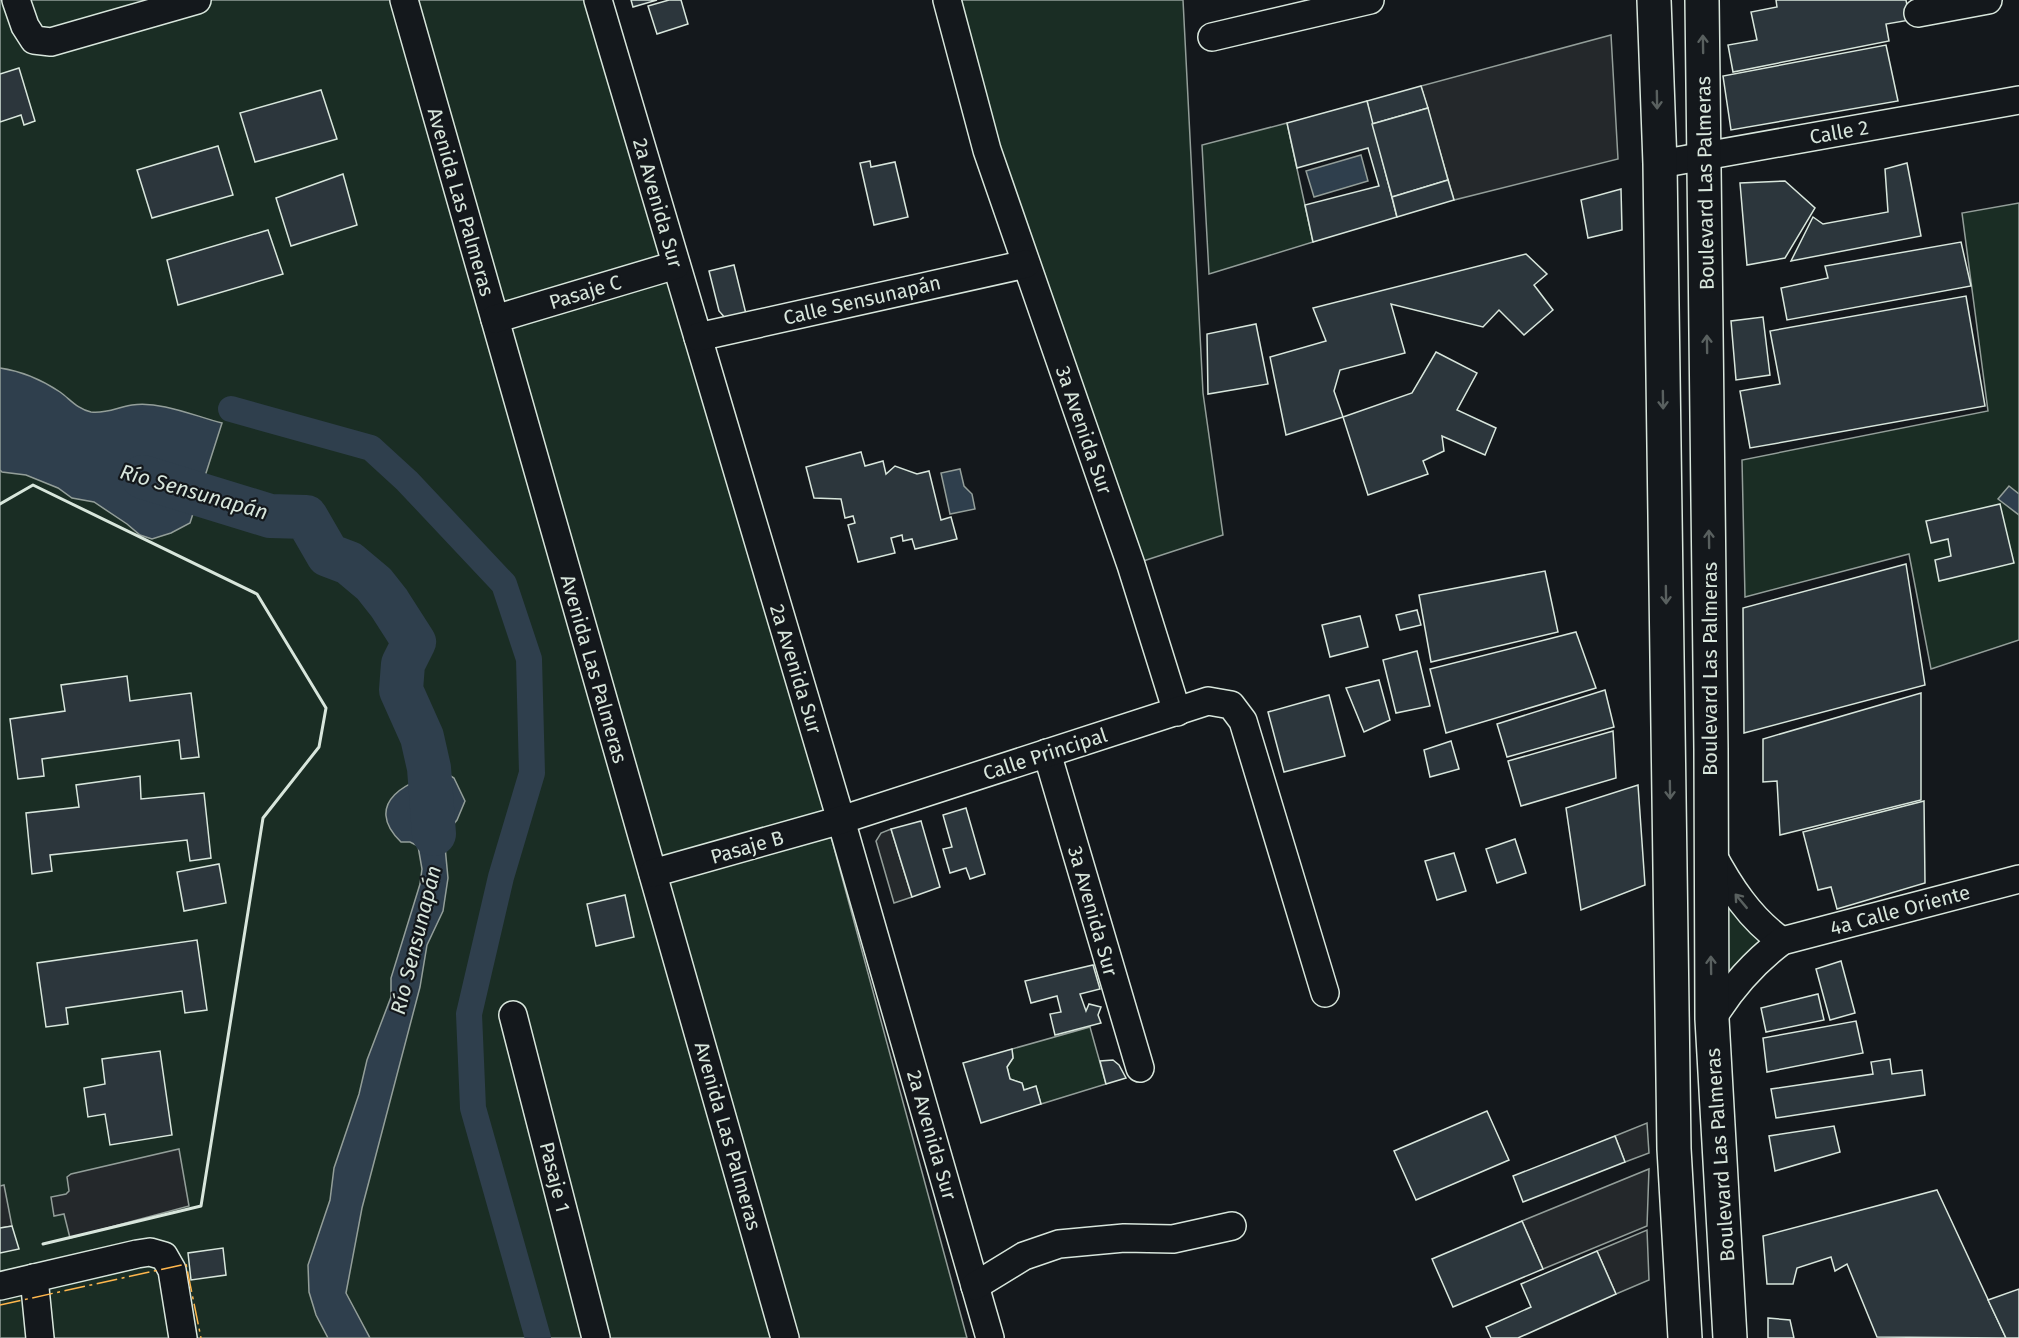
<svg xmlns="http://www.w3.org/2000/svg" width="2019" height="1338" viewBox="0 0 2019 1338" font-family="'Fira Sans',sans-serif">
  <style>
    .green { fill: #1a2d24; stroke: #939e99; stroke-width: 1.5 }
    .parking { fill: #24282b; stroke: #939e99; stroke-width: 1.5 }
    .water { fill: #2f3f4d; stroke: #939e99; stroke-width: 1.5 }
    .lines { fill: none; stroke-linecap: round; stroke-linejoin: round }
    .canal { stroke: #2f3f4d; stroke-width: 26 }
    .river { stroke: #2f3f4d; stroke-width: 44 }
    .building { fill: #2c363c; stroke: #d8e6dc; stroke-width: 1.5 }
    .minor-casing { stroke: #d8e6dc; stroke-width: 30 }
    .major-casing { stroke: #d8e6dc; stroke-width: 36 }
    .minor { stroke: #14181c; stroke-width: 27 }
    .major { stroke: #14181c; stroke-width: 33 }
    .wall { stroke: #d8e6dc; stroke-width: 3 }
    .power { stroke: #ffb74d; stroke-width: 1.5; stroke-dasharray: 21 4.5 3 4.5; stroke-linecap: butt }
    .oneway { stroke: #59605f }
    .labels { text-anchor: middle; dominant-baseline: central; stroke-width: 4.5; stroke-linejoin: round; paint-order: stroke }
    .street-label { font-size: 20px; fill: #d8e6dc; stroke: #14181c }
    .water-label { font-size: 21px; font-style: italic; fill: #d8e6dc; stroke: #14181c }
  </style>
  <rect width="100%" height="100%" fill="#14181c"/>
  <g class="green">
    <path d="M0,0h604l363,1338h-967z"/>
    <path d="M960,0h223l20,393 20,142 -92,30 -144,-415z"/>
    <path d="M1287,123l26,119 -104,32 -7,-129z"/>
    <path d="M2019,203v437l-88,29 -22,-115 -164,43 -3,-137 246,-49 -26,-198z"/>
    <path d="M1724,902l40,35 -37,38z"/>
    <path d="M1090,1027l16,57 -65,20 -5,-17 -12,3 -2,-7 -12,-4 -3,-12 6,-9 -1,-9z"/>
  </g>
  <g class="parking">
    <path d="M1611,35l7,124 -164,41 -33,-114z"/>
    <path d="M891,829l21,68 -18,6 -18,-62 5,-8z"/>
    <path d="M1647,1123l2,30 -24,9 -10,-26z"/>
    <path d="M179,1149l10,57 -119,32 -6,-24 -10,2 -3,-19 15,-3 3,-3 -2,-14 4,-3z"/>
    <path d="M1649,1169l-2,57 -104,43 -21,-48z"/>
    <path d="M4,1185l8,41 -12,2v-42z"/>
    <path d="M1647,1230l2,50 -33,14 -19,-43z"/>
  </g>
  <g class="water">
    <path d="M1361,155l7,26 -54,16 -8,-26z"/>
    <path d="M0,368c21,3 42,12 60,24 10,7 17,17 31,20 15,2 27,-5 41,-7 30,-4 62,11 90,18l-32,100 -19,10 -19,6 -12,-4 -13,-11 -33,-22 -22,-4 -14,-10 -32,-13 -24,-3 -2,-2z"/>
    <path d="M960,469l4,17 8,8 3,15 -25,5 -9,-41z"/>
    <path d="M2009,486l10,8v21l-21,-16z"/>
    <path d="M446,773l8,5 11,23 -8,19 -13,16 4,42 -5,33 -16,34 -7,42 -58,221 -16,85 24,45h-42l-12,-23 -7,-23 -1,-27 22,-65 4,-32 25,-74 8,-34 24,-63v-19l29,-94 2,-15 -4,-23 -8,-4h-9c-40,-39 8,-64 45,-69z"/>
  </g>
  <g class="lines">
    <path class="canal" d="M231,409l140,39 36,33 97,103 25,75 3,114 -31,104 -32,137 4,94 65,230"/>
    <path class="river" d="M143,477l127,39 36,1 22,38 21,8 25,21 15,19 25,39 -11,22 -2,26 21,47 7,31 5,66"/>
  </g>
  <g class="building">
    <path d="M631,0h26l-24,7z"/>
    <path d="M669,0h12l7,24 -31,10 -9,-28z"/>
    <path d="M1776,0h130l4,20 -24,4 3,17 -156,31 -5,-27 29,-5 -6,-28 26,-5z"/>
    <path d="M1886,45l12,56 -167,29 -8,-54z"/>
    <path d="M19,68l16,53 -11,4 -3,-10 -21,7v-48z"/>
    <path d="M1421,86l7,22 -56,16 -5,-23z"/>
    <path d="M321,90l16,49 -82,23 -15,-49z"/>
    <path d="M1367,101l30,116 -84,25 -8,-37 74,-19 -11,-38 -71,20 -10,-45z"/>
    <path d="M1428,108l20,72 -56,17 -20,-73z"/>
    <path d="M218,146l15,49 -81,23 -15,-48z"/>
    <path d="M870,161l1,6 24,-5 13,55 -34,8 -14,-62z"/>
    <path d="M1907,163l14,73 -130,25 22,-44 10,7 65,-12 -3,-43z"/>
    <path d="M343,174l14,51 -66,21 -15,-48z"/>
    <path d="M1448,180l6,20 -57,17 -5,-20z"/>
    <path d="M1785,181l30,27 -30,50 -38,7 -7,-82z"/>
    <path d="M1621,189l1,41 -34,8 -7,-38z"/>
    <path d="M268,230l15,44 -105,31 -11,-45z"/>
    <path d="M1961,242l10,44 -184,34 -6,-32 47,-10 -3,-12z"/>
    <path d="M1526,254l21,20 -13,11 19,25 -29,25 -25,-25 -16,17 -92,-23 14,49 -65,17 -6,21 9,26 -57,18 -16,-78 56,-16 -13,-33z"/>
    <path d="M734,265l13,53 -21,1 -7,-8 -10,-40z"/>
    <path d="M1966,296l19,110 -235,42 -10,-57 40,-7 -10,-53z"/>
    <path d="M1763,317l7,58 -34,5 -5,-59z"/>
    <path d="M1256,324l12,60 -60,10 -1,-60z"/>
    <path d="M1436,352l41,21 -20,37 39,18 -11,27 -43,-19 2,15 -21,10 5,13 -60,21 -25,-78 69,-24z"/>
    <path d="M861,452l4,14 18,-5 3,13 9,-8 22,8 12,-3 12,49 10,-3 6,22 -42,10 -3,-10 -9,2 -1,-6 -11,3 4,15 -37,9 -10,-37 7,-2 -2,-7 -8,2 -4,-19 -27,-1 -8,-31z"/>
    <path d="M2000,504l14,59 -75,18 -4,-21 16,-4 -3,-17 -17,4 -5,-22z"/>
    <path d="M1906,564l19,121 -181,48 -1,-125z"/>
    <path d="M1545,571l13,61 -127,30 -12,-67z"/>
    <path d="M1417,610l4,15 -21,5 -4,-15z"/>
    <path d="M1360,616l8,31 -38,10 -8,-32z"/>
    <path d="M1576,632l20,56 -150,45 -16,-64z"/>
    <path d="M1417,651l13,55 -34,7 -13,-53z"/>
    <path d="M127,676l3,25 61,-8 8,64 -18,2 -2,-19 -137,19 2,17 -26,3 -8,-60 55,-8 -4,-26z"/>
    <path d="M1379,680l11,40 -26,12 -18,-44z"/>
    <path d="M1605,690l9,37 -107,30 -10,-33z"/>
    <path d="M1921,693v107l-141,35 -3,-54 -14,1v-43z"/>
    <path d="M1329,695l16,61 -61,16 -16,-60z"/>
    <path d="M1613,731l3,47 -95,28 -13,-45z"/>
    <path d="M1451,741l8,28 -29,8 -6,-27z"/>
    <path d="M140,776l1,23 63,-6 7,65 -21,3 -3,-21 -137,15 2,16 -20,3 -6,-61 53,-6 -3,-22z"/>
    <path d="M1638,785l7,100 -64,25 -15,-102z"/>
    <path d="M1924,801l1,82 -88,26 -6,-22 -13,3 -15,-58z"/>
    <path d="M966,808l19,66 -15,5 -4,-11 -16,5 -7,-24 9,-2 -9,-32z"/>
    <path d="M921,821l19,66 -28,10 -21,-68z"/>
    <path d="M1515,839l11,34 -29,10 -11,-34z"/>
    <path d="M1454,853l12,38 -29,9 -12,-39z"/>
    <path d="M219,864l7,39 -42,8 -7,-39z"/>
    <path d="M625,895l9,42 -38,9 -9,-42z"/>
    <path d="M197,940l10,70 -22,3 -3,-22 -116,17 2,16 -22,3 -9,-64z"/>
    <path d="M1841,961l14,52 -25,7 -14,-51z"/>
    <path d="M1093,965l7,24 -20,5 6,17 3,-7 12,3 -3,8 3,8 -46,12 -5,-21 11,-2 -4,-16 -26,7 -6,-22z"/>
    <path d="M1818,994l6,26 -58,12 -5,-24z"/>
    <path d="M1856,1021l7,32 -96,19 -4,-34z"/>
    <path d="M1012,1049l1,9 -6,9 3,12 12,4 2,7 12,-4 5,18 -60,19 -18,-60z"/>
    <path d="M160,1051l12,84 -62,10 -5,-31 -17,3 -4,-29 21,-4 -3,-25z"/>
    <path d="M1890,1059l2,15 30,-4 3,25 -149,23 -5,-29 102,-15 -2,-12z"/>
    <path d="M1113,1060l6,5 7,13 -20,6 -6,-23z"/>
    <path d="M1487,1111l22,49 -93,40 -22,-49z"/>
    <path d="M1834,1126l6,26 -65,19 -6,-35z"/>
    <path d="M1615,1136l10,26 -102,40 -10,-26z"/>
    <path d="M1937,1190l69,148 -129,-1 -30,-73 -12,7 -4,-14 -34,11 -4,16h-26l-4,-48z"/>
    <path d="M1522,1221l21,48 -90,38 -21,-48z"/>
    <path d="M12,1226l7,23 -19,4v-25z"/>
    <path d="M223,1248l3,27 -35,5 -3,-27z"/>
    <path d="M1597,1251l19,43 -98,44h-27l-5,-11 45,-20 -10,-23z"/>
    <path d="M2019,1289v49h-13l-18,-38z"/>
    <path d="M1768,1318l22,2 4,18h-26z"/>
  </g>
  <g class="lines">
    <g class="minor-casing">
      <g id="minor">
        <path d="M16,0l9,26 9,14 17,2 146,-42"/>
        <path d="M404,0l381,1338"/>
        <path d="M598,0l243,820 149,518"/>
        <path d="M947,0l40,150 144,415 46,147"/>
        <path d="M1918,13l70,-13"/>
        <path d="M1212,37l158,-37"/>
        <path d="M1660,164l359,-64"/>
        <path d="M495,319l181,-54"/>
        <path d="M698,337l328,-73"/>
        <path d="M1047,753l93,315"/>
        <path d="M1711,852c18,34 39,67 71,89"/>
        <path d="M653,873l188,-53 367,-119 23,4 12,16 82,272"/>
        <path d="M513,1015l83,323"/>
        <path d="M1712,1019c19,-31 41,-56 70,-78l237,-62"/>
        <path d="M34,1278l6,60"/>
        <path d="M0,1286l137,-32 13,-2 14,4 8,14 11,68"/>
        <path d="M975,1286l49,-30 35,-12 65,-6 49,1 59,-13"/>
      </g>
    </g>
    <g class="major-casing">
      <g id="major">
        <path d="M1654,0l6,164 14,985 11,189"/>
        <path d="M1702,0l9,749 1,270 18,319"/>
      </g>
    </g>
    <use href="#minor" class="minor"/>
    <use href="#major" class="major"/>
    <path class="wall" d="M0,504l33,-19 224,109 69,114 -7,39 -56,71 -62,388 -158,38"/>
    <path class="power" d="M0,1305l186,-41 15,74"/>
  </g>
  <defs><path id="oneway-shaft" d="M-6 0H5M1.5-3L5.5 0L1.5 3" fill="none" stroke-width="1.6" stroke-linecap="round" stroke-linejoin="round" transform="scale(1.5)"/></defs>
  <g class="oneway">
    <use href="#oneway-shaft" transform="translate(1703 44) rotate(-91)"/>
    <use href="#oneway-shaft" transform="translate(1657 100) rotate(89)"/>
    <use href="#oneway-shaft" transform="translate(1707 344) rotate(-91)"/>
    <use href="#oneway-shaft" transform="translate(1663 400) rotate(89)"/>
    <use href="#oneway-shaft" transform="translate(1709 539) rotate(-91)"/>
    <use href="#oneway-shaft" transform="translate(1666 595) rotate(89)"/>
    <use href="#oneway-shaft" transform="translate(1670 790) rotate(89)"/>
    <use href="#oneway-shaft" transform="translate(1741 901) rotate(-130)"/>
    <use href="#oneway-shaft" transform="translate(1711 965) rotate(-91)"/>
  </g>
  <g class="labels">
    <g class="street-label">
      <text transform="translate(1839 132) rotate(-10)">Calle 2</text>
      <text transform="translate(1705 183) rotate(-91)">Boulevard Las Palmeras</text>
      <text transform="translate(461 202) rotate(74)">Avenida Las Palmeras</text>
      <text transform="translate(658 203) rotate(74)">2a Avenida Sur</text>
      <text transform="translate(585 292) rotate(-17)">Pasaje C</text>
      <text transform="translate(862 300) rotate(-13)">Calle Sensunapán</text>
      <text transform="translate(1084 430) rotate(71)">3a Avenida Sur</text>
      <text transform="translate(594 669) rotate(74)">Avenida Las Palmeras</text>
      <text transform="translate(796 669) rotate(73)">2a Avenida Sur</text>
      <text transform="translate(1710 669) rotate(-90)">Boulevard Las Palmeras</text>
      <text transform="translate(1045 754) rotate(-18)">Calle Principal</text>
      <text transform="translate(747 847) rotate(-16)">Pasaje B</text>
      <text transform="translate(1900 910) rotate(-15)">4a Calle Oriente</text>
      <text transform="translate(1093 911) rotate(74)">3a Avenida Sur</text>
      <text transform="translate(932 1135) rotate(74)">2a Avenida Sur</text>
      <text transform="translate(728 1136) rotate(74)">Avenida Las Palmeras</text>
      <text transform="translate(1720 1155) rotate(-94)">Boulevard Las Palmeras</text>
      <text transform="translate(555 1177) rotate(76)">Pasaje 1</text>
    </g>
    <g class="water-label">
      <text transform="translate(194 492) rotate(16)">Río Sensunapán</text>
      <text transform="translate(416 940) rotate(-76)">Río Sensunapán</text>
    </g>
  </g>
</svg>
